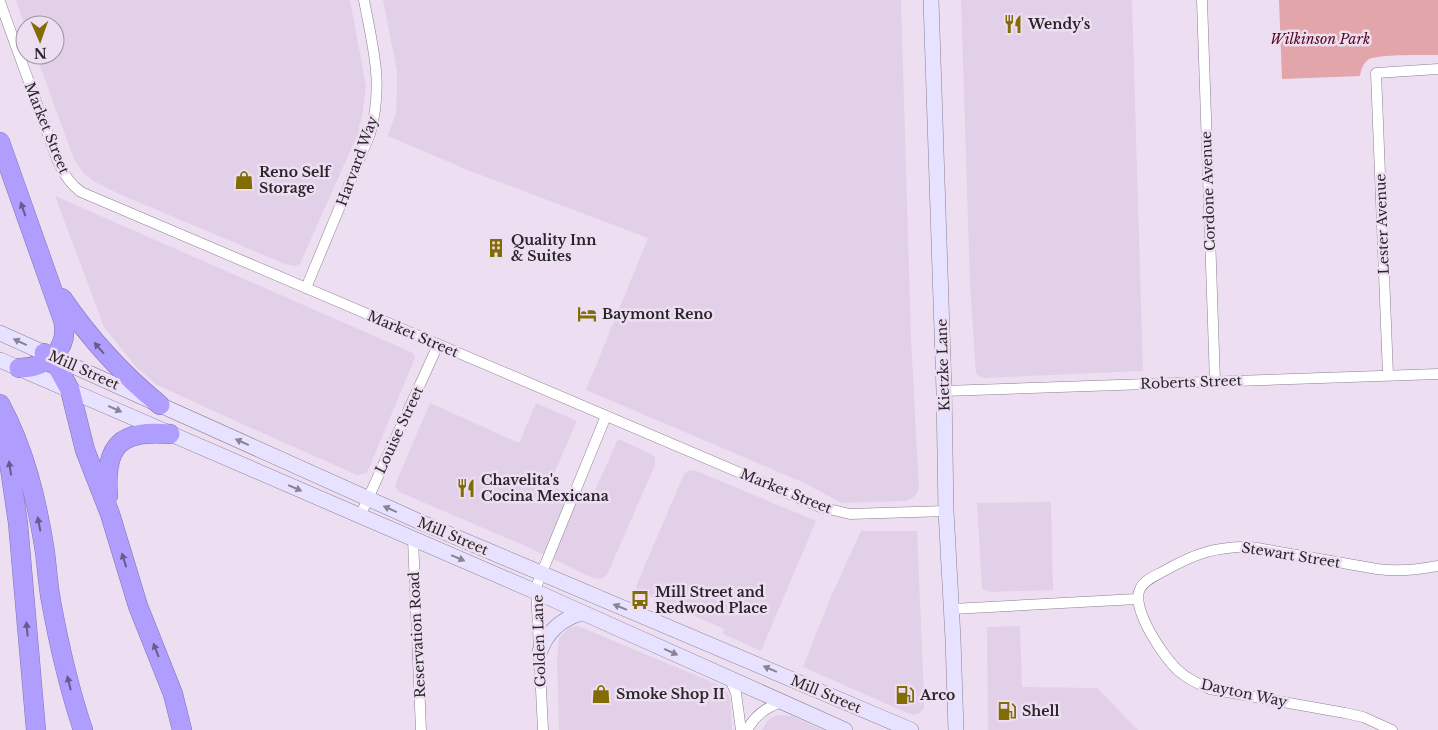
<svg xmlns="http://www.w3.org/2000/svg" width="1438" height="730" viewBox="0 0 1438 730" font-family="'Libre Baskerville',serif">
  <style>
    .built { fill: #e2d0e8 }
    .green { fill: #e1a5aa }
    .lines { fill: none; stroke-linecap: round; stroke-linejoin: round }
    .street-casing { stroke: #8c7f8f; stroke-width: 11 }
    .secondary-casing { stroke: #8c7f8f; stroke-width: 16 }
    .highway-casing { stroke: #8074b4; stroke-width: 20 }
    .street { stroke: #fff; stroke-width: 10 }
    .secondary { stroke: #e7e2ff; stroke-width: 15 }
    .highway { stroke: #af9efe; stroke-width: 19 }
    .oneway { fill: #665b8a }
    .oneway2 { fill: #888495 }
    .labels { text-anchor: middle; dominant-baseline: central; stroke-width: 5; stroke-linejoin: round; paint-order: stroke }
    .poi-label { font-size: 14px; font-weight: bold; fill: #2a252b; stroke: #eddff1; text-anchor: start }
    .park-label { font-size: 14px; font-style: italic; fill: #560b1d; stroke: #eddff1 }
    .street-label { font-size: 14px; fill: #2a252b; stroke: #eddff1 }
  </style>
  <rect width="100%" height="100%" fill="#eddff1"/>
  <g class="built">
    <path d="M16,0h334l16,86 -4,32 -4,10 2,1 -60,135 -6,2 -9,-2 -166,-70 -22,-11 -13,-9 -10,-15 -38,-104h19v-30l-30,1z"/>
    <path d="M383,0h518l10,338 8,151 -4,7 -9,5 -64,2 -40,-21 -216,-92 62,-152 -178,-67 -82,-35 8,-24 1,-20v-21z"/>
    <path d="M961,0h171l11,371 -160,7 -7,-4 -6,-89z"/>
    <path d="M55,196l358,157 2,5 -48,115 -10,2 -115,-51 -85,-39 -21,-18 -32,-40z"/>
    <path d="M430,403l89,40 17,-40 41,18 -28,64 41,17 28,-63 29,13 8,5v8l-48,110 -7,4 -7,-1 -70,-33 -124,-53 -4,-6 2,-6z"/>
    <path d="M694,470l122,51 -55,130 -38,-17 1,-5 -87,-38 -1,-5 48,-112 5,-3z"/>
    <path d="M1051,502l2,88 -63,2 -8,-3 -5,-86z"/>
    <path d="M861,531h56l7,166v11l-4,5 -6,2 -7,-2 -104,-46 27,-68z"/>
    <path d="M578,626l141,59 6,5 5,7 2,33h-173l-2,-71 2,-21 11,-11z"/>
    <path d="M1020,626l2,61 75,1 41,42h-150l-1,-103z"/>
    <path d="M784,715l8,1 31,14h-61l6,-10 7,-4z"/>
  </g>
  <path class="green" d="M1279,0h159v55c-14,0 -58,-1 -69,4 -6,4 -8,11 -9,17l-78,3z"/>
  <g class="lines">
    <g class="street-casing">
      <g id="street">
        <path d="M1202,0l13,382"/>
        <path d="M0,2l58,160c6,13 12,22 23,30l739,315 30,7 96,-3"/>
        <path d="M306,288l64,-154c14,-50 3,-85 -6,-134"/>
        <path d="M1388,375l-12,-302 62,-4"/>
        <path d="M944,391l494,-17"/>
        <path d="M360,516l78,-171"/>
        <path d="M413,539l8,191"/>
        <path d="M952,609l185,-10"/>
        <path d="M730,679l6,14 5,37"/>
        <path d="M543,730l-7,-143 70,-171"/>
        <path d="M747,730c8,-15 19,-23 35,-28"/>
        <path d="M1392,730l-29,-13 -18,-4 -135,-24c-11,-5 -21,-9 -30,-17 -15,-12 -50,-64 -40,-83 4,-9 15,-13 24,-18 30,-17 52,-25 87,-24l126,22c22,3 40,1 61,-3"/>
      </g>
    </g>
    <g class="secondary-casing">
      <g id="secondary">
        <path d="M931,0l13,391 2,120 7,128 3,91"/>
        <path d="M0,333l418,188 493,209"/>
        <path d="M0,360l541,234 304,136"/>
        <path d="M539,654c7,-22 21,-34 42,-41"/>
      </g>
    </g>
    <g class="highway-casing">
      <g id="highway">
        <path d="M0,142l63,178c7,29 -16,48 -44,48"/>
        <path d="M62,298c28,41 60,76 98,107"/>
        <path d="M44,353l13,13 13,24 15,60 25,64 28,92 35,88 9,36"/>
        <path d="M0,404c25,46 37,97 45,148 2,16 3,33 6,49 8,44 18,87 32,129"/>
        <path d="M4,428l14,95 18,207"/>
        <path d="M108,496c-4,-52 13,-66 62,-62"/>
      </g>
    </g>
    <use href="#street" class="street"/>
    <use href="#secondary" class="secondary"/>
    <use href="#highway" class="highway"/>
  </g>
  <defs><path id="oneway-solid" d="M-6-.8H1V-3.2L6.5 0L1 3.2V.8H-6Z" transform="scale(1.25)"/></defs>
  <g class="oneway">
    <use href="#oneway-solid" transform="translate(23 209) rotate(-109)"/>
    <use href="#oneway-solid" transform="translate(99 348) rotate(-131)"/>
    <use href="#oneway-solid" transform="translate(10 468) rotate(-99)"/>
    <use href="#oneway-solid" transform="translate(39 524) rotate(-101)"/>
    <use href="#oneway-solid" transform="translate(124 560) rotate(-107)"/>
    <use href="#oneway-solid" transform="translate(27 629) rotate(-95)"/>
    <use href="#oneway-solid" transform="translate(156 650) rotate(-111)"/>
    <use href="#oneway-solid" transform="translate(69 683) rotate(-104)"/>
  </g>
  <g class="oneway2">
    <use href="#oneway-solid" transform="translate(20 342) rotate(-155)"/>
    <use href="#oneway-solid" transform="translate(115 409) rotate(24)"/>
    <use href="#oneway-solid" transform="translate(242 442) rotate(-156)"/>
    <use href="#oneway-solid" transform="translate(295 488) rotate(23)"/>
    <use href="#oneway-solid" transform="translate(390 509) rotate(-156)"/>
    <use href="#oneway-solid" transform="translate(458 558) rotate(23)"/>
    <use href="#oneway-solid" transform="translate(620 607) rotate(-158)"/>
    <use href="#oneway-solid" transform="translate(671 652) rotate(24)"/>
    <use href="#oneway-solid" transform="translate(770 669) rotate(-157)"/>
  </g>
  <defs>
    <g id="restaurant-bare" transform="scale(1.5)"><path d="M-5-6h1v4h1v-4h1v4h1v-4h1v5L-1.5 .5V6h-2V.5L-5-1ZM5-6V6H3V1.5H1.5Q1.5-4 5-6Z" fill="#816c06" stroke="#eddff1" stroke-width="2.5" paint-order="stroke"/></g>
    <g id="shop-bare" transform="scale(1.5)"><path d="M-5-2.5h2.3a2.7 3.5 0 0 1 5.4 0H5L5.5 6h-11ZM-1.5-2.5h3a1.5 2.3 0 0 0-3 0Z" fill="#816c06" stroke="#eddff1" stroke-width="2.5" paint-order="stroke"/></g>
    <g id="building-bare" transform="scale(1.5)"><path d="M-4-6H4V6H1V3H-1V6H-4ZM-2.5-4.3h1.7v1.8h-1.7ZM.8-4.3h1.7v1.8H.8ZM-2.5-1h1.7V.8h-1.7ZM.8-1h1.7V.8H.8Z" fill="#816c06" stroke="#eddff1" stroke-width="2.5" paint-order="stroke"/></g>
    <g id="hotel-bare" transform="scale(1.5)"><path d="M-6-4.5h1.5V1H6V5H4.5V3h-9V5H-6ZM-4 0a1.8 1.8 0 1 1 3.6 0ZM.5 0V-2.5h3Q6-2.5 6 0Z" fill="#816c06" stroke="#eddff1" stroke-width="2.5" paint-order="stroke"/></g>
    <g id="bus-bare" transform="scale(1.5)"><path d="M-5-6H5V4H4V6H2V4H-2V6H-4V4H-5ZM-3.5-4V0h7V-4ZM-3.5 1.2v1.5H-2V1.2ZM2 1.2v1.5H3.5V1.2Z" fill="#816c06" stroke="#eddff1" stroke-width="2.5" paint-order="stroke"/></g>
    <g id="fuel-bare" transform="scale(1.5)"><path d="M-5.5-6h7V0h2V4h1.3V-2.5L3-4.5l.8-.8L6-3V5H2.5V1h-1V6h-7ZM-4.2-4.7v3.2H.2V-4.7Z" fill="#816c06" stroke="#eddff1" stroke-width="2.5" paint-order="stroke"/></g>
  </defs>
  <g fill-rule="evenodd">
    <use href="#restaurant-bare" x="1013" y="24"/>
    <use href="#shop-bare" x="244" y="180"/>
    <use href="#building-bare" x="496" y="248"/>
    <use href="#hotel-bare" x="587" y="314"/>
    <use href="#restaurant-bare" x="466" y="488"/>
    <use href="#bus-bare" x="640" y="600"/>
    <use href="#shop-bare" x="601" y="694"/>
    <use href="#fuel-bare" x="905" y="695"/>
    <use href="#fuel-bare" x="1007" y="711"/>
  </g>
  <g class="labels">
    <g class="poi-label">
      <text x="1028" y="24">Wendy's</text>
      <text x="259" y="172">Reno Self<tspan x="259" dy="16">Storage</tspan></text>
      <text x="511" y="240">Quality Inn<tspan x="511" dy="16">&amp; Suites</tspan></text>
      <text x="602" y="314">Baymont Reno</text>
      <text x="481" y="480">Chavelita's<tspan x="481" dy="16">Cocina Mexicana</tspan></text>
      <text x="655" y="592">Mill Street and<tspan x="655" dy="16">Redwood Place</tspan></text>
      <text x="616" y="694">Smoke Shop II</text>
      <text x="920" y="695">Arco</text>
      <text x="1022" y="711">Shell</text>
    </g>
    <g class="park-label">
      <text x="1320" y="39">Wilkinson Park</text>
    </g>
    <g class="street-label">
      <text transform="translate(47 128) rotate(68)">Market Street</text>
      <text transform="translate(357 161) rotate(-70)">Harvard Way</text>
      <text transform="translate(1208 191) rotate(-92)">Cordone Avenue</text>
      <text transform="translate(1382 224) rotate(-92)">Lester Avenue</text>
      <text transform="translate(413 334) rotate(23)">Market Street</text>
      <text transform="translate(943 365) rotate(-92)">Kietzke Lane</text>
      <text transform="translate(84 370) rotate(24)">Mill Street</text>
      <text transform="translate(1191 382) rotate(-2)">Roberts Street</text>
      <text transform="translate(399 430) rotate(-65)">Louise Street</text>
      <text transform="translate(786 491) rotate(22)">Market Street</text>
      <text transform="translate(453 536) rotate(23)">Mill Street</text>
      <text transform="translate(1291 555) rotate(9)">Stewart Street</text>
      <text transform="translate(417 635) rotate(-93)">Reservation Road</text>
      <text transform="translate(539 641) rotate(-92)">Golden Lane</text>
      <text transform="translate(1244 693) rotate(12)">Dayton Way</text>
      <text transform="translate(826 694) rotate(23)">Mill Street</text>
    </g>
  </g>
  <g transform="translate(40 40) rotate(178)"><circle r="24" fill="#eddff1" stroke="#9f95a2"/>
  <path d="M0-4L9 19L0 12L-9 19Z" fill="#816c06"/>
  <text y="-8" font-size="14" font-weight="bold" text-anchor="middle" fill="#2a252b">N</text>
  </g>
</svg>
